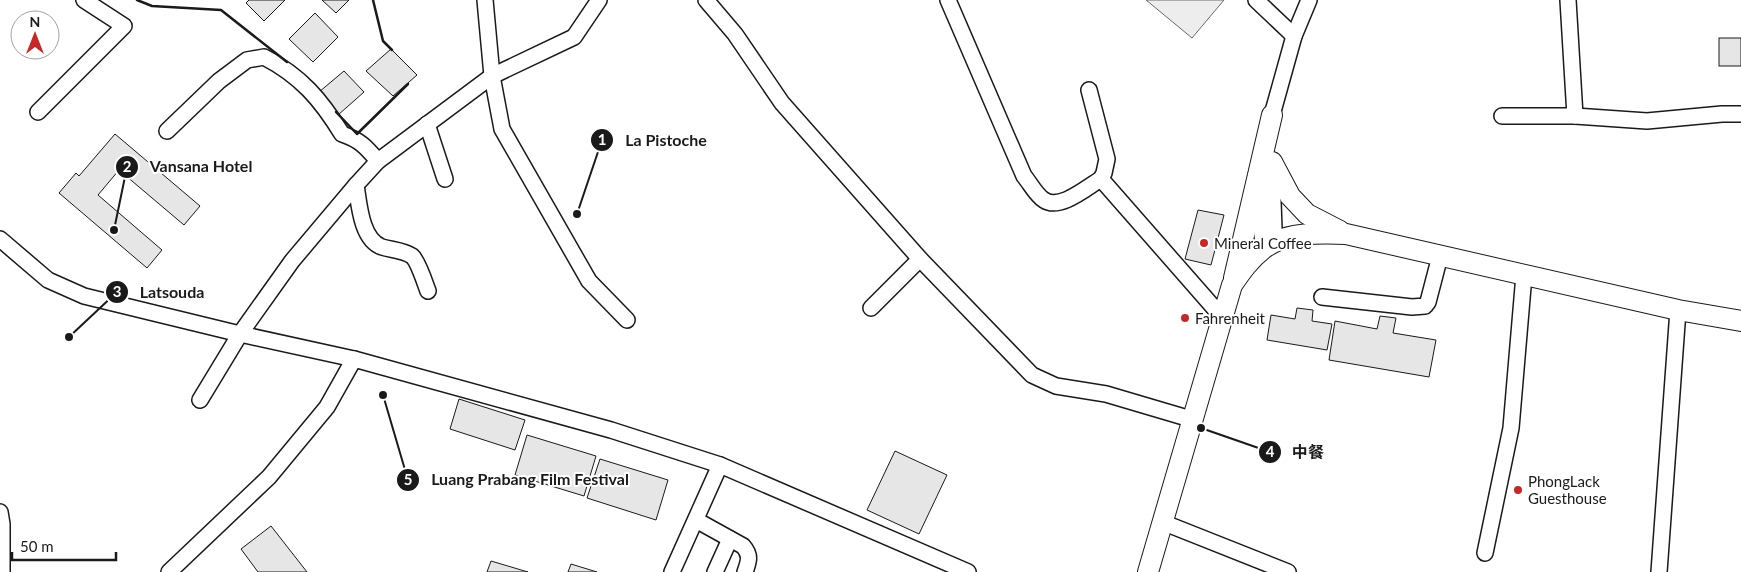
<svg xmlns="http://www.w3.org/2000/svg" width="1741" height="572" viewBox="0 0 1741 572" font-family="Lato,'Noto Sans SC',sans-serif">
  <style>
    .built { fill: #ededed; stroke: #6a6a6a }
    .building { fill: #e6e6e6; stroke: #1a1a1a }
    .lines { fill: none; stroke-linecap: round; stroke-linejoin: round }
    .minor-casing { stroke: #1a1a1a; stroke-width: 18 }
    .major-casing { stroke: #1a1a1a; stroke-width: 22 }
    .minor { stroke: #fff; stroke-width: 15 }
    .major { stroke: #fff; stroke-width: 20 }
    .wall { stroke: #1a1a1a; stroke-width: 2.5 }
    .poi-dot { fill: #c62828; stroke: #fff; stroke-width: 2 }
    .labels { text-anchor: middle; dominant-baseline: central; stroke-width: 4; stroke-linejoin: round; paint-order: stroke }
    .poi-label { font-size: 15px; fill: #1a1a1a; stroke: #fff; text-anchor: start }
    .leader { fill: none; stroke: #1a1a1a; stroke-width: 2 }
    .callout-dot { fill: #1a1a1a; stroke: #fff; stroke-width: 2 }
    .mark-label { font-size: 15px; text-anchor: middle; font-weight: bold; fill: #fff }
    .callout-label { font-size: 16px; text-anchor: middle; font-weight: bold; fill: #1a1a1a; stroke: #fff; stroke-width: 4; stroke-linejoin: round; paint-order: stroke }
  </style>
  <rect width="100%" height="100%" fill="#fff"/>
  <path class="built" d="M1146,0h78l-32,38z"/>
  <g class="building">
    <path d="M249,0h36l-21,21 -18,-18z"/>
    <path d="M322,0h27l-13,13z"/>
    <path d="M315,13l23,24 -25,25 -24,-23z"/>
    <rect x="1719" y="38" width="22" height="28"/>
    <path d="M391,49l26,26 -24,21 -27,-25z"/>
    <path d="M344,71l20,21 -26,23 -19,-23z"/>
    <path d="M115,134l85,72 -16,19 -65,-55 -21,25 64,55 -15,18 -88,-75 17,-20 3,3z"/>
    <path d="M1198,210l26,5 -13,50 -26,-6z"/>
    <path d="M1297,308l16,2 -1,11 20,3 -5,26 -60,-10 4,-25 24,4z"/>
    <path d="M1380,316l16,2 -3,15 43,7 -7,37 -100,-17 6,-39 42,8z"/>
    <path d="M459,399l66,21 -10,30 -65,-21z"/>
    <path d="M527,435l69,21 -12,40 -69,-21z"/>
    <path d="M895,451l52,24 -28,59 -52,-24z"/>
    <path d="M600,459l68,21 -12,40 -69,-22z"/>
    <path d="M271,526l36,46h-49l-17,-23z"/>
    <path d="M491,561l37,11h-41z"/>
    <path d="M571,564l26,8h-29z"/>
  </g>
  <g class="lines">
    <g class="minor-casing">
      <g id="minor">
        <path d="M485,0l7,76 10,53 87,152 38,39"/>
        <path d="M706,0l29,34 47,69 138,156 112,116 24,11 50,8 88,26"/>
        <path d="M948,0l76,176c6,7 12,19 20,24 16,11 43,-13 57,-21"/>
        <path d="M1256,0l38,36"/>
        <path d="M1568,0l7,116"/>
        <path d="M1089,90l18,69 -3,14 -3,6 121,138"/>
        <path d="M38,112l86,-86 -40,-26"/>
        <path d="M1502,116h73l72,5 75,-7h19"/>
        <path d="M427,124l18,55"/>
        <path d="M1271,125l1,-10 22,-79 15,-36"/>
        <path d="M167,131l52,-50 28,-21 17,-3c37,19 57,43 78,77 18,6 24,13 36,27"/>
        <path d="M1272,174l2,55 2,13"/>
        <path d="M356,185c3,18 5,55 26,62 10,3 21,3 30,9 6,5 13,27 16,35"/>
        <path d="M1263,187c-3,21 -3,41 1,61"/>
        <path d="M0,239l48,41 36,16 156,38 114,25 257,71 109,35 248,107"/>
        <path d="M1322,297l90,10 13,-1 3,-4 12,-46"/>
        <path d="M871,308l49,-49"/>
        <path d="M200,400l40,-66 52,-73 64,-76 22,-24 114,-85 82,-39 25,-37"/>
        <path d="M0,512l2,12v48"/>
        <path d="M696,520l47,26c8,9 6,15 2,26"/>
        <path d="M1162,522l126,50"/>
        <path d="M1485,553l26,-125 13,-153"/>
        <path d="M169,572l100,-95 58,-70 27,-48"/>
        <path d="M672,572l48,-107"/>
        <path d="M715,572l15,-33"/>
        <path d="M1659,572l19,-262"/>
      </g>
    </g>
    <g class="major-casing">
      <g id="major">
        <path d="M1272,162l18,34 17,18 33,17"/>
        <path d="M1234,278l38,-163"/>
        <path d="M1148,572l84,-287c9,-13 18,-26 31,-36 21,-17 57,-16 83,-15l332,76 63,11"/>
      </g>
    </g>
    <use href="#minor" class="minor"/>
    <use href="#major" class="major"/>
    <g class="wall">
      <path d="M137,0l15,6 69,4 66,52"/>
      <path d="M373,0l10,41 9,9"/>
      <path d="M336,112l21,22 51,-50"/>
    </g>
  </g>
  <g class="poi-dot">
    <circle cx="1204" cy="243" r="5"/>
    <circle cx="1185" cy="318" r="5"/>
    <circle cx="1518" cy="490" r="5"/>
  </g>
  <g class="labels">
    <g class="poi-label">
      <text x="1214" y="243">Mineral Coffee</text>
      <text x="1195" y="318">Fahrenheit</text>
      <text x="1528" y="481">PhongLack<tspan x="1528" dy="17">Guesthouse</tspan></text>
    </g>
  </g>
  <path class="leader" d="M577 214L602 140M114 230L127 167M69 337L117 292M1201 428L1270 452M383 395L408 480"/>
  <g class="callout-dot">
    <circle cx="577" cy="214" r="5"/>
    <circle cx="114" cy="230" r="5"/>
    <circle cx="69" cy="337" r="5"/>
    <circle cx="1201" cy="428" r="5"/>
    <circle cx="383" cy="395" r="5"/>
    <circle cx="602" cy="140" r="12"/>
    <circle cx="127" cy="167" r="12"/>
    <circle cx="117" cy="292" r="12"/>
    <circle cx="1270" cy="452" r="12"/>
    <circle cx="408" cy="480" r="12"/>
  </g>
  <g class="mark-label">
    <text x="602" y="145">1</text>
    <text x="127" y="172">2</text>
    <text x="117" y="297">3</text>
    <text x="1270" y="457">4</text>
    <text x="408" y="485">5</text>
  </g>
  <g class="callout-label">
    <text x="666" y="146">La Pistoche</text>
    <text x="201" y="172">Vansana Hotel</text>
    <text x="172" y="298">Latsouda</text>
    <text x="1308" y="458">中餐</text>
    <text x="530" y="485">Luang Prabang Film Festival</text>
  </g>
  <g transform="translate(35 35)"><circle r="24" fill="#ffffff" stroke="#a3a3a3"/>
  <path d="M0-4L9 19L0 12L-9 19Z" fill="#c62828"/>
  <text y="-8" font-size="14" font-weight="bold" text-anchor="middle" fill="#1a1a1a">N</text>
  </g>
  <path d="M12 552v8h104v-8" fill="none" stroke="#1a1a1a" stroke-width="2.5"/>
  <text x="20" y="552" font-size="15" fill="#1a1a1a" stroke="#ffffff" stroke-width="4" paint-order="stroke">50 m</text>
</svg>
